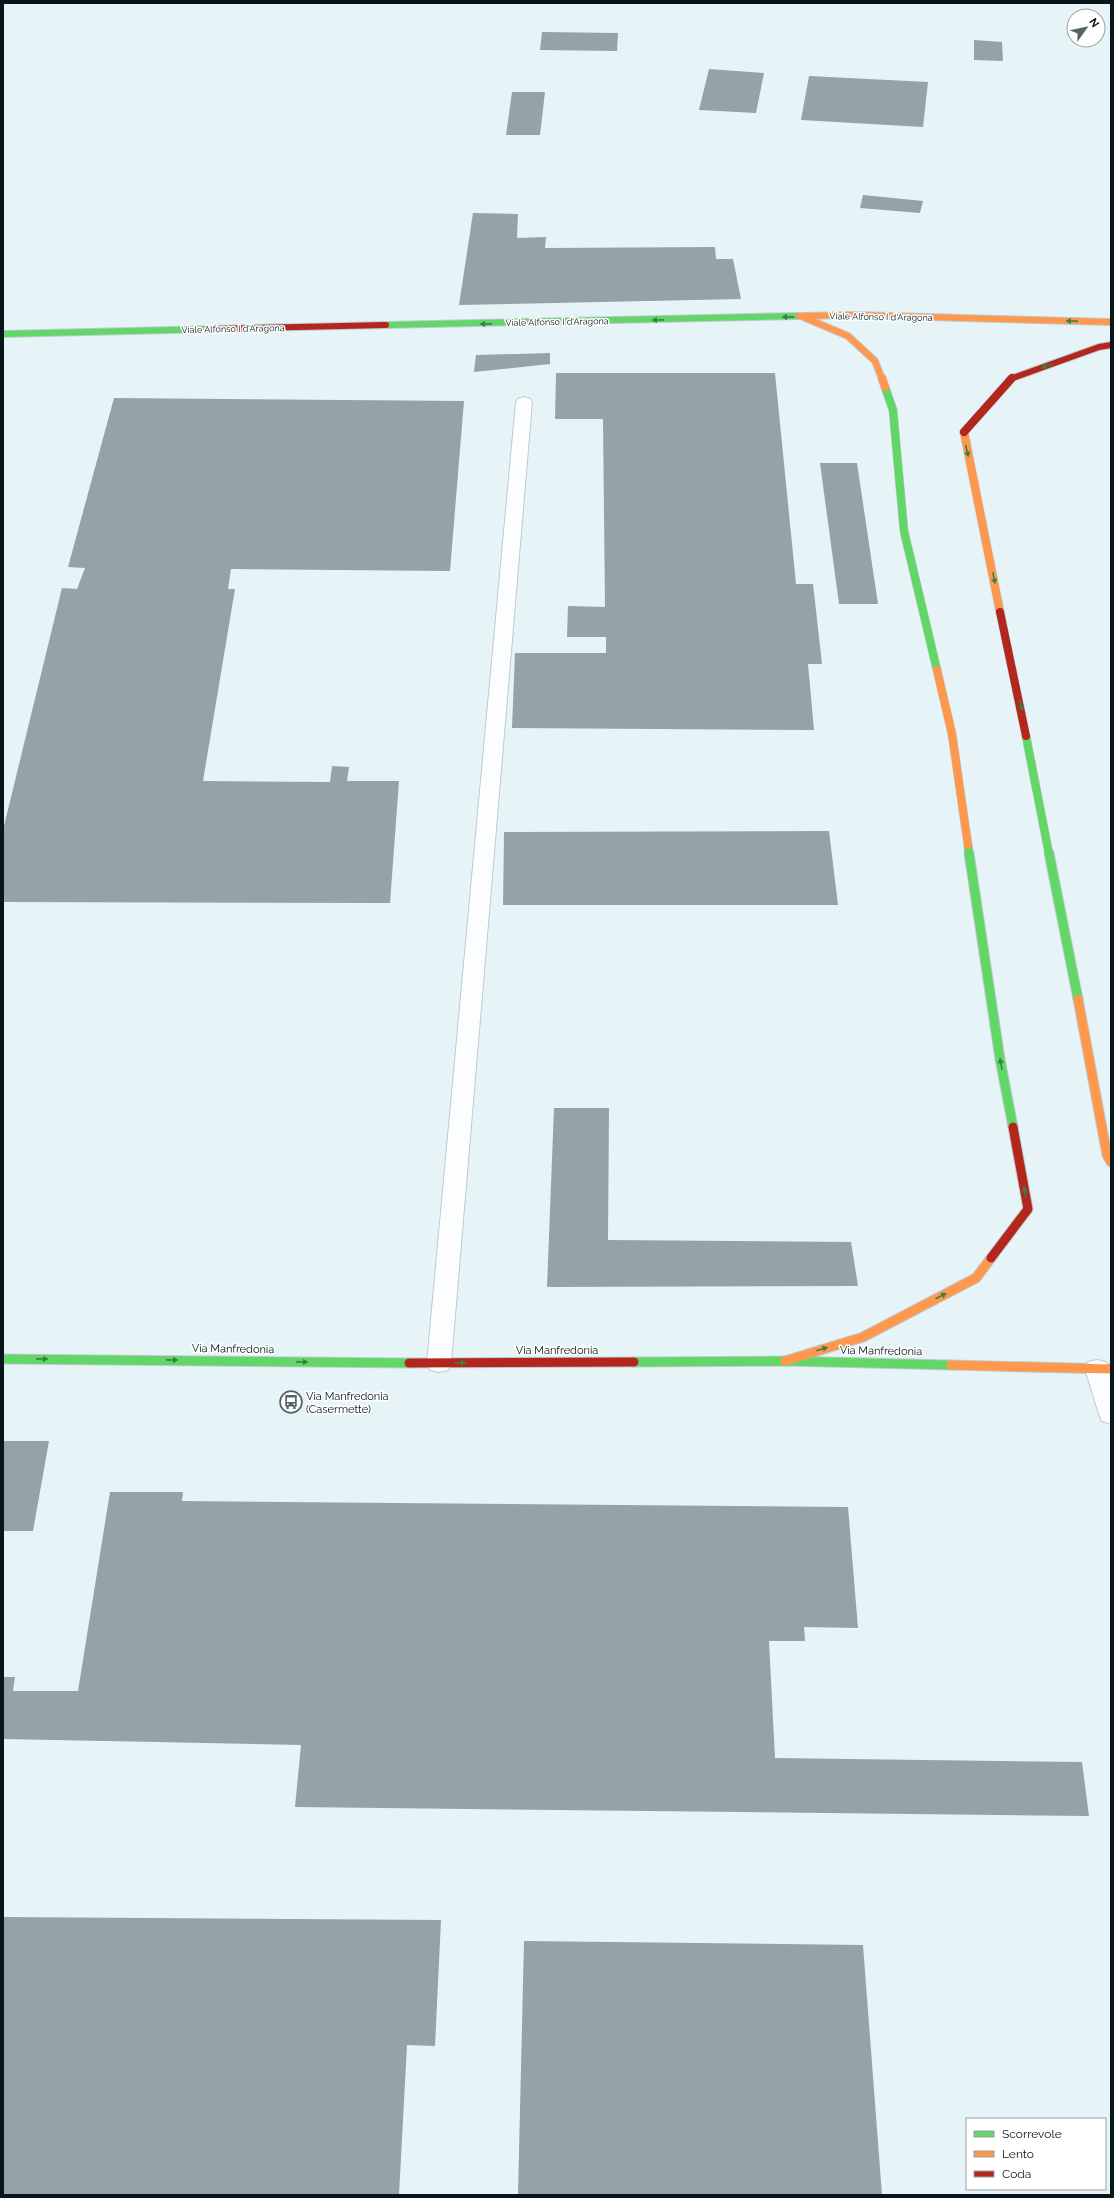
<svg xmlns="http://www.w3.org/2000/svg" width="1114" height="2198" viewBox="0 0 1114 2198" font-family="Raleway,sans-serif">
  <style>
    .building { fill: #95a3a6 }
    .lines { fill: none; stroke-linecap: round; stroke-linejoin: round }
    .street-casing { stroke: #beccce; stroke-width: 2 }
    .fast-far2-casing { stroke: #beccce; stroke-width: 8 }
    .fast-far1-casing { stroke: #beccce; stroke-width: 9 }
    .fast-casing { stroke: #beccce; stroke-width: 11 }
    .slow-far2-casing { stroke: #beccce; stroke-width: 8 }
    .slow-far1-casing { stroke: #beccce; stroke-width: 9 }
    .slow-casing { stroke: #beccce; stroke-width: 11 }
    .jam-far2-casing { stroke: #beccce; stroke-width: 8 }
    .jam-far1-casing { stroke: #beccce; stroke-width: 9 }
    .jam-casing { stroke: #beccce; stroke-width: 11 }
    .street { fill: #fbfdfe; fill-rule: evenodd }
    .fast-far2 { stroke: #63d668; stroke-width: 6 }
    .fast-far1 { stroke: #63d668; stroke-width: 8 }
    .fast { stroke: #63d668; stroke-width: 9 }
    .slow-far2 { stroke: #ff974d; stroke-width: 6 }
    .slow-far1 { stroke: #ff974d; stroke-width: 8 }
    .slow { stroke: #ff974d; stroke-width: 9 }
    .jam-far2 { stroke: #b3261e; stroke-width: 6 }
    .jam-far1 { stroke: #b3261e; stroke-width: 8 }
    .jam { stroke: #b3261e; stroke-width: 9 }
    .oneway { fill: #3a8044 }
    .labels { text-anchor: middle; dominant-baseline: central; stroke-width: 3; stroke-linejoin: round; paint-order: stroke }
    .far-street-label { font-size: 9px; fill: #071619; stroke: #fff }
    .street-label { font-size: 11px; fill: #071619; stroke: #fff }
    .poi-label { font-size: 11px; fill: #071619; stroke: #fff; text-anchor: start }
  </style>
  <rect width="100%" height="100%" fill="#e6f4f7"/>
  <g class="building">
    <path d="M542,32l76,1 -1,18 -77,-1z"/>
    <path d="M974,40l28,2 1,19 -29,-1z"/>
    <path d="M709,69l55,4 -8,40 -57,-3z"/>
    <path d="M809,76l119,6 -5,45 -122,-7z"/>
    <path d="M512,92h33l-5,43h-34z"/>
    <path d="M863,195l60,6 -3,12 -60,-5z"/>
    <path d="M473,213l45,1 -1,24 29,-1 -1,11 170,-1 1,12h17l8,40 -282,6z"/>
    <path d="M550,353v11l-76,8 2,-17z"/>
    <path d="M556,373h219l21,211h17l9,80h-14l6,66 -302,-2 3,-75h91v-16h-39l1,-31 37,1 -2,-188h-48z"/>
    <path d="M114,398l350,3 -14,170 -219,-2 -3,20h7l-32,192 127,1 2,-16 17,1 -2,14h52l-9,122 -387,-1v-72l59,-242 15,1 8,-21 -17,-1z"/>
    <path d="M820,463h37l21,141h-39z"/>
    <path d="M829,831l9,74h-335l1,-73z"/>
    <path d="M554,1108h55l-1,132 243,2 7,44 -311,1z"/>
    <path d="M3,1441h46l-16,90h-30z"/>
    <path d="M110,1492h73l-1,9 666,6 10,121 -54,-1 1,14h-36l6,117 307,4 7,54 -794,-9 6,-62 -298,-6v-62h12l-2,14h65z"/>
    <path d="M3,1917l438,3 -6,126 -28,-1 -8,150h-396z"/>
    <path d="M524,1941l339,4 19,250h-364z"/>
  </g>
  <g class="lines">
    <g class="street-casing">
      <g id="street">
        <path d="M524,397l6,2 2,3 -81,961 -3,7 -9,2 -9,-2 -3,-7 89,-961 2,-3z"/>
        <path d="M1097,1360l9,2 5,13v49l-9,-3 -3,-7 -14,-45 3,-7z"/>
      </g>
    </g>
    <g class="fast-far2-casing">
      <g id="fast-far2">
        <path d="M386,325l413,-9"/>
        <path d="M3,334l211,-5"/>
      </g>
    </g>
    <g class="fast-far1-casing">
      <g id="fast-far1">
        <path d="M885,387l8,23 11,121 33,139"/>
        <path d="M1026,736l23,118"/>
        <path d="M968,845l1,9"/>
      </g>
    </g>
    <g class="fast-casing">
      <g id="fast">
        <path d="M969,853l31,206 13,68"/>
        <path d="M1049,853l29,146"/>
        <path d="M3,1359l406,4"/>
        <path d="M634,1362l151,-1 166,4"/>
      </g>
    </g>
    <g class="slow-far2-casing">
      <g id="slow-far2">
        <path d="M799,316l56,-1 256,7"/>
        <path d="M803,317l45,19 27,25 7,18"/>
      </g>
    </g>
    <g class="slow-far1-casing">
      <g id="slow-far1">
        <path d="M882,378l3,9"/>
        <path d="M964,432l36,180"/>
        <path d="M937,670l15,64 16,111"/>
      </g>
    </g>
    <g class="slow-casing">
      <g id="slow">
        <path d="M1078,999l29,156 4,7"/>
        <path d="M785,1361l78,-24 113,-59 15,-20"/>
        <path d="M951,1365l160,4"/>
      </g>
    </g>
    <g class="jam-far2-casing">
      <g id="jam-far2">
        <path d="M214,329l172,-4"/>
        <path d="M1010,379l89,-32 12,-2"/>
      </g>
    </g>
    <g class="jam-far1-casing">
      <g id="jam-far1">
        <path d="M964,432l48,-54"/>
        <path d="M1000,612l26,124"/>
      </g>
    </g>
    <g class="jam-casing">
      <g id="jam">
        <path d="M991,1258l37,-49 -15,-82"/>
        <path d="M409,1363l225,-1"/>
      </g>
    </g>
    <use href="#street" class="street"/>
    <use href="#fast-far2" class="fast-far2"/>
    <use href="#fast-far1" class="fast-far1"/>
    <use href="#fast" class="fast"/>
    <use href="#slow-far2" class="slow-far2"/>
    <use href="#slow-far1" class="slow-far1"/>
    <use href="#slow" class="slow"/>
    <use href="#jam-far2" class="jam-far2"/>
    <use href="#jam-far1" class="jam-far1"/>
    <use href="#jam" class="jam"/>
  </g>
  <defs><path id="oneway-solid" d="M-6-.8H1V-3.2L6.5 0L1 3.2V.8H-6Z"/></defs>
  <g class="oneway">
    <use href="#oneway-solid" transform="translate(788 317) rotate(179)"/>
    <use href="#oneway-solid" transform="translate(658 320) rotate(179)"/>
    <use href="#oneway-solid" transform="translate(1072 321) rotate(-179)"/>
    <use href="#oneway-solid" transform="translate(486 324) rotate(179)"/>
    <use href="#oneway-solid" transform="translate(1047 366) rotate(161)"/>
    <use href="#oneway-solid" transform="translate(967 451) rotate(77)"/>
    <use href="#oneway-solid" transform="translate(994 578) rotate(78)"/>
    <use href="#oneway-solid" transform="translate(1021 705) rotate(78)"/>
    <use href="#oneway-solid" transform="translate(1001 1064) rotate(-100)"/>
    <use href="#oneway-solid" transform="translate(1025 1192) rotate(-101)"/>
    <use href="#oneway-solid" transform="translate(941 1296) rotate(-27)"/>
    <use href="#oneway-solid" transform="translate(822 1349) rotate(-17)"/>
    <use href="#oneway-solid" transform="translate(42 1359) rotate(1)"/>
    <use href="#oneway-solid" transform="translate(172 1360) rotate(1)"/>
    <use href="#oneway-solid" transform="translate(302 1362) rotate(1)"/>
    <use href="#oneway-solid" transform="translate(460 1363)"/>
  </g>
  <defs>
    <g id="bus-ring" transform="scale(1.15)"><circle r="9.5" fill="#fff" stroke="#556467" stroke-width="1.5"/><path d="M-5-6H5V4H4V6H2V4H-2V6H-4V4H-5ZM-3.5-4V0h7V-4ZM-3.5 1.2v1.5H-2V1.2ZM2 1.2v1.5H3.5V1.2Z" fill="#556467"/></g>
  </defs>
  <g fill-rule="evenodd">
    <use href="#bus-ring" x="291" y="1402"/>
  </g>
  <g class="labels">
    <g class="far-street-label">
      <text transform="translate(881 317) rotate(1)">Viale Alfonso I d'Aragona</text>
      <text transform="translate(557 322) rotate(-1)">Viale Alfonso I d'Aragona</text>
      <text transform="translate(233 329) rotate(-1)">Viale Alfonso I d'Aragona</text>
    </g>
    <g class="street-label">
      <text transform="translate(233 1349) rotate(1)">Via Manfredonia</text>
      <text x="557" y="1350">Via Manfredonia</text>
      <text transform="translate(881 1351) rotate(1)">Via Manfredonia</text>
    </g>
    <g class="poi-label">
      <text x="306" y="1396">Via Manfredonia<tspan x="306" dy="13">(Casermette)</tspan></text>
    </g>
  </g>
  <rect width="1114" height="2198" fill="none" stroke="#071619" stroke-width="8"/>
  <rect x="966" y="2118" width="140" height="72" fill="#ffffff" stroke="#9ca2a3"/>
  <rect x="974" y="2131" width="20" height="6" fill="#63d668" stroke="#9ca2a3"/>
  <text x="1002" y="2138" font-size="12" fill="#071619">Scorrevole</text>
  <rect x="974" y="2151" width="20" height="6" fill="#ff974d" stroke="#9ca2a3"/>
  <text x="1002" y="2158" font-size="12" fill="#071619">Lento</text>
  <rect x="974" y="2171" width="20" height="6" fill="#b3261e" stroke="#9ca2a3"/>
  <text x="1002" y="2178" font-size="12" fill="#071619">Coda</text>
  <g transform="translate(1086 28) rotate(57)"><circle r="19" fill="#ffffff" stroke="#9ca2a3"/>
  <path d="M0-3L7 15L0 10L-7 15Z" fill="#556467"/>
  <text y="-6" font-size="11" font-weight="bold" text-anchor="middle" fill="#071619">N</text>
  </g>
</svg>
